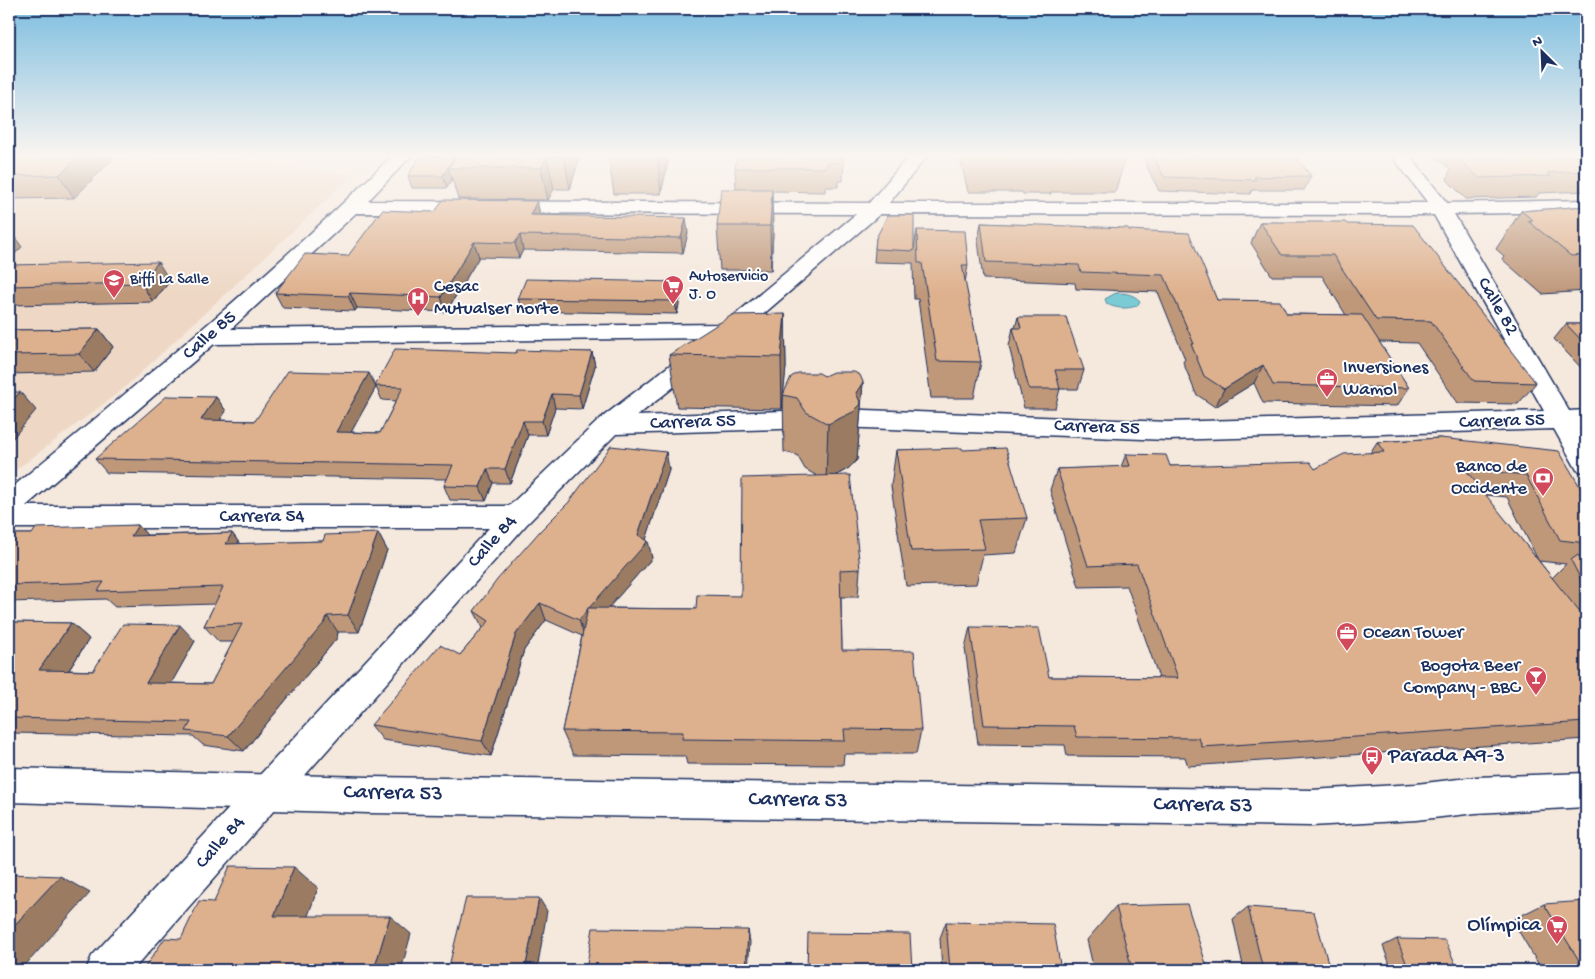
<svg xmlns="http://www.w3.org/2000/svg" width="1595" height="979" viewBox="0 0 1595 979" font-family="'Gochi Hand',sans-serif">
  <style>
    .built { fill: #eed8c5 }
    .water { fill: #7acbd3; stroke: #548da4 }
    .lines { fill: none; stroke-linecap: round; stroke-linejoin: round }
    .minor-casing { stroke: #1b2f5e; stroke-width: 3 }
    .major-casing { stroke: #1b2f5e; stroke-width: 3 }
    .minor { fill: #fff; fill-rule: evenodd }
    .major { fill: #fff; fill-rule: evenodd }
    .wall { fill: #bf987a; stroke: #1b2f5e; fill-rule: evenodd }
    .shaded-wall { fill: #9b7c63; stroke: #1b2f5e }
    .building { fill: #deb18e; stroke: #1b2f5e }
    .labels { text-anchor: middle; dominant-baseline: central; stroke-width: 4; stroke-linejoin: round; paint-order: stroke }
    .far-poi-label { font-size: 16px; fill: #1b2f5e; stroke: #fff; text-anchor: start }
    .poi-label { font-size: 19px; fill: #1b2f5e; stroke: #fff; text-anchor: start }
    .street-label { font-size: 19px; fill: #1b2f5e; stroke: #fff }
    .near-poi-label { font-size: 22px; fill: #1b2f5e; stroke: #fff; text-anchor: start }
    .near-street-label { font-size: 22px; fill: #1b2f5e; stroke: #fff }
  </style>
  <rect width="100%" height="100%" fill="#f5e8dd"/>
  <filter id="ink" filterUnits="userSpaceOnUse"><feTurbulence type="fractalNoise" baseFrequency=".02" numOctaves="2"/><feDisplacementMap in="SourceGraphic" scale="10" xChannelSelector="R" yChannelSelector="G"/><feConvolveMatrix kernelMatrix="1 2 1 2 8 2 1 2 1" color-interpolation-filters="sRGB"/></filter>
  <g filter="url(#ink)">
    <path class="built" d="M9,156h197l147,19 -231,215 -113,85z"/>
    <path class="water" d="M1116,293c10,0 17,1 24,8l-3,5c-12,3 -20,3 -30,-2l-2,-5z"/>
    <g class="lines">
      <g class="minor-casing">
        <path id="minor" d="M392,156h19l-43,45 501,2 40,-47h18l-38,47h539l-36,-47h18l37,47 139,-3v12l-132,2 115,197 17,-1v18h-7l7,12v33l-9,-3 -23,-41 -386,11 -328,-13 -224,7 -90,91 -393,445h-47l6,-14 397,-428h-480v-38c131,-108 262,-215 383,-334zM356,213l500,1 -132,110 -493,5zM880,214l554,1 110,196 -376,11 -328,-13 -203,7 101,-80zM705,338l-105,81 -91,87h-483l188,-162z"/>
      </g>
      <g class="major-casing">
        <path id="major" d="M9,768l359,9 943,13 105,-6 60,-7 110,-4v34l-110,6 -60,7 -105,6 -943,-13 -359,-11z"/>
      </g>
      <use href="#minor" class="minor"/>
      <use href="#major" class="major"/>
    </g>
    <g class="wall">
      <path d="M9,156h102l2,3 -39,39 -65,1z"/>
      <path d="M420,156h36v1l1,-1h123l-10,33h-16l-6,11 -90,-1 -6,-20 -5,9h-35l-4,-12z"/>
      <path d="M608,156h59l1,5 -7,33h-47z"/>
      <path d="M844,156l-1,25h-5v6h-13v5l-53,-1 1,41 -2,38h-51l-3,-44 19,-37 -1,-21z"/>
      <path d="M961,156h165l-11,36h-64v2h-28l-1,-2h-54l-8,-34z"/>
      <path d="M1147,156h148l16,20 -7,14h-52l-2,4 -91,-3 -14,-28z"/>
      <path d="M1435,156h151v35l-47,2 -3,4 -70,2 -19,-19 3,-11z"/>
      <path d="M537,201l3,14 148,18 -5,20 -160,-3 -4,8 -40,-1 -33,55 -89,-4 -2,3 -72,-3 -8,-15 160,-81z"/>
      <path d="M1586,206v85l-44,3 -40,-35 2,-3 -8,-7 25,-38z"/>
      <path d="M1260,222l87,2 189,159 -18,21 -60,-1 -41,-60 -38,-1 30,46 -12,18 -134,-3 -9,-20 -39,24 -19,-13 -13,-32 2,-3 -27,-67 -82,-3 -1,-6 -92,-4 -5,-38 3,-18 148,7 88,70 70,14 59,1 -24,-39h-50l-21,-33z"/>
      <path d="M917,230l51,35 -3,18 16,79 -7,36h-43l-13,-99h-4l-1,-36 -39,-1 2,-24 38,11z"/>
      <path d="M9,265l161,16 -17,21 -144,3z"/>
      <path d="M680,282l1,12 -4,20 -155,-3 -4,-12z"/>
      <path d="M785,314l1,53 -3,27 41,-18 39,6 -6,78 -8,8 -12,7 23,94 -2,28h-17l1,53 79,80 -5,24h-72l-1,11 -156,-1 -2,-8 -112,-1 -11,-24 20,-95 -36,-16 -22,30 -33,106 -108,-16 -12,-15 89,-70 23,-27 -9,-17 192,-159 3,18 -23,69 6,19 -44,50 88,1 45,-13 76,-120 -12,-7 -8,-14 -13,-3 -1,-56 -1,13 -105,-2 -8,-52z"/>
      <path d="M1018,317l66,53 -6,19h-18l-5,19h-31l-15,-62 4,-18h2z"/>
      <path d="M1566,324h20v49l-32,-34z"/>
      <path d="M99,329l14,18 -19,25 -85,2v-44z"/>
      <path d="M592,352l3,14 -13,43 -27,-1 -9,27h-18l-18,48h-17l-7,18 -36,-1 -6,-14 3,-7 -340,-6 -12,-14 121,-62 10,14 -6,9 35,1 120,-35 141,-33zM376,387l6,13 14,1 -16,32 -29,-1z"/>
      <path d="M1440,438l146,59v242l-398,27 -3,-9 -118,-1 -2,-11 -87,-1 -13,-96 5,-21 79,50 110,1 -32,-92 -48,1 -29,-97 7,-21 64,-2 5,-13 44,12 145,3 55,-16 7,-11zM1485,495l22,2 31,63zM1539,561l27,3 -14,14z"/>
      <path d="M896,450h67l64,68 -11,35 -33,2 -7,29 -70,2 -15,-100z"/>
      <path d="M138,525l9,10 85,-2 8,11 83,-3 55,-8 9,17 -28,82h-21l-1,6 -93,113 -41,-6 -10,-9 -184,-3v-111l62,1 18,16 -20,31 24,1 102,-30 -24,42 40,1 22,-42h-14l-15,-16 11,-22 -100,3 -9,-8 -97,3v-68h23z"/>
      <path d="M1544,904l42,66h-44l-30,-50z"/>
      <path d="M1116,906l92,64h-114l-7,-30z"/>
      <path d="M1248,907l82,63h-86l-11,-51z"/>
      <path d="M946,922l115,48h-119l-2,-32z"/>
      <path d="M1397,939l61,31h-66l-9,-24z"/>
    </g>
    <g class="shaded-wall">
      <path d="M79,156h32l2,3 -39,39 -15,-23z"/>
      <path d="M454,156h2l3,10 -11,2 4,11 -5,9 -4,-12z"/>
      <path d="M564,156h16l-10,33 -6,-32z"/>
      <path d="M657,156h10l1,5 -7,33z"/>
      <path d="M547,157l7,32 -6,11 -7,-32z"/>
      <path d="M772,189l1,43 -2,38 -1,-44z"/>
      <path d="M537,201l3,14h-10z"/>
      <path d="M686,218l2,15 -5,20 -2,-15z"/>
      <path d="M9,229l13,18 -13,13z"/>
      <path d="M520,235l3,15 -4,8 -4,-15z"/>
      <path d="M474,242l5,15 -33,55 -5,-15z"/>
      <path d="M158,262l12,19 -17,21 -12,-19z"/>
      <path d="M680,282l1,12 -4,20 -2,-13z"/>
      <path d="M350,293l7,15 -2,3 -7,-15z"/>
      <path d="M785,314l1,53 -4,42 -1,-52z"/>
      <path d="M99,329l14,18 -19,25 -15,-18z"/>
      <path d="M592,352l3,14 -13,43 -3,-14z"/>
      <path d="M1263,365l-9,18 -39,24 9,-18z"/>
      <path d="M369,373l7,14 -33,60 -7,-15z"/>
      <path d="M863,382l-6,78 -8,8 -23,13 2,-57 28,-31z"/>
      <path d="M20,392l16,18 -24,29 -3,-3v-32z"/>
      <path d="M552,394l3,14 -9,27 -4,-14z"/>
      <path d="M216,397l10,14 -15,23 -10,-14z"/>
      <path d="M523,421l5,14 -18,48 -5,-14z"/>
      <path d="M666,452l3,18 -25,76 4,-5 4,17 -68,78 -5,-16 59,-85z"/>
      <path d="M487,469l6,14 -7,18 -6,-14z"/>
      <path d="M138,525l15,17 -22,-6z"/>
      <path d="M232,533l12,17 -18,-6z"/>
      <path d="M378,533l9,17 -28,82 -11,-17z"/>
      <path d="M540,603l6,17 -22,30 -33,106 -9,-15 34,-107z"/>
      <path d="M327,616l11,16 -1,6 -93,113 -16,-15z"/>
      <path d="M71,623l18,16 -30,46 -20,-15z"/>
      <path d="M180,625l15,16 -32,57 -17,-15z"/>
      <path d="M294,867l24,21 -17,47 -27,-19z"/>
      <path d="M60,876l30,17 -69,77h-12v-39z"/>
      <path d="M539,898l8,13 -10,59h-12z"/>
      <path d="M390,916l21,18 -10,36h-27z"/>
      <path d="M748,930l2,12 -2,28h-2z"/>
    </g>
    <g class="building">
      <path d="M9,156h70l-20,19 -50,1z"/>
      <path d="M420,156h34l-11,20h-35z"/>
      <path d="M457,156h107v1h-17l-6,11h-93z"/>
      <path d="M737,156h107v2l-5,-1v6h-13l-1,5h-90z"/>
      <path d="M1153,156h142l16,20 -57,1 2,3 -92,-3z"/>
      <path d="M1460,156h126v15l-39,2 4,3 -72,2 -20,-19z"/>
      <path d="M721,189h51l-2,37h-53z"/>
      <path d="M443,200l94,1 -7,14 156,3 -5,20 -161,-3 -5,8 -41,-1 -33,55 -91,-4 -2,3 -73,-3 30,-39 43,2 34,-46 53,2z"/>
      <path d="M1586,206v49l-15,1 -43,-35 5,-1 -12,-9z"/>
      <path d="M888,215h26v36l-39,-2 1,-11z"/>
      <path d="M1260,222h85l2,2 66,1 123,158 -62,-2 -43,-60 -55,-1 -43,-65h-51z"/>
      <path d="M981,223l147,5 1,2 60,3 28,67 63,1 7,13 75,1 47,73 -136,-3 -10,-20 -39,24 -20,-13 -13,-32h3l-30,-69 -83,-3 -2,-7 -93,-3z"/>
      <path d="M917,230l48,1 3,34h-6l19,97 -44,-1 -15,-98h-4z"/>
      <path d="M158,262l-17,21 -132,3v-21z"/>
      <path d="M526,279l154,3 -5,19 -157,-2z"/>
      <path d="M785,314l-4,43 -112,-2 63,-40z"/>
      <path d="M1018,317h48l18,53h-29l5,19h-31l-16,-61h8z"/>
      <path d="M1566,324h20v21z"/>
      <path d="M99,329l-20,25 -70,1v-25z"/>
      <path d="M395,349l121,4 1,-3 75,2 -13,43 -27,-1 -10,27h-19l-18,48h-18l-7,18 -36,-1 9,-21 -358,-6 72,-63 49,1 -15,23 54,1 33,-50 81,2 -33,59 44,1 23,-46 -28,-1z"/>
      <path d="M833,372h21l6,3 3,7 -7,11 5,11 -8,8 -25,12 -22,-12 -9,-14 -14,-3 8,-18 7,-4h21l5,3z"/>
      <path d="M9,392h11l-11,12z"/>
      <path d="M1440,438l119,13 27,46v46l-26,-3 -34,-65 -61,-6 121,151v102l-384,25 -3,-9 -122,-1 -3,-11 -90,-1 -14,-98 69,1 10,49 129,1 -41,-114 -49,2 -31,-97 73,-3 -4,-12 40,1 4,11 140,-4 5,7 29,-15 40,-2 -7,-10z"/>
      <path d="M611,446l55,6 -28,83 10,6 -59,67h-1l-1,2 -8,10 -39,-17 -24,31 -34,107 -111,-16 69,-80 20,10 29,-34 -15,-10 23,-31 44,-50 28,-28z"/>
      <path d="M962,448l1,2 43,-2 21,70 -49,2 7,29 -74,2 -15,-101z"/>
      <path d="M850,475l10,94 -20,1 2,80 72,1 7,79 -77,-1 1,12 -163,-2 1,-7 -121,-1 26,-123 108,1 1,-14 44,1 1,-118z"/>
      <path d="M138,525l-7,11 101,-3 -6,11 97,-3 2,-6 53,-2 -30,82 -21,1 -2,6 -97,114 -42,-5 5,-9 -182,-4v-96l62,1 -32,47 54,1 30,-47 57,1 -34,58 65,1 31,-60 -38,2 19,-39 -125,4 6,-9 -95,3v-51h23l4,-6z"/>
      <path d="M1578,555l8,10v25l-15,-30z"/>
      <path d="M230,866l64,1 -20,49h116l-16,54h-231l22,-32 16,1 18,-38 15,1z"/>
      <path d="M9,874l51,2 -51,55z"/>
      <path d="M466,898h73l-14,72h-77z"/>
      <path d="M1586,901v69h-1l-41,-66z"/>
      <path d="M1187,904l21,66h-76l-16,-64z"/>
      <path d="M1248,907l66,5 16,58h-67z"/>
      <path d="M946,922l107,2 8,46h-111z"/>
      <path d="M593,928l155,2 -2,40h-160z"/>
      <path d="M808,933l102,1 2,36h-105z"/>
      <path d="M1397,939l48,1 13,30h-49z"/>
    </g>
  </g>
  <linearGradient id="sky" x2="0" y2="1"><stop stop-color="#7cbde0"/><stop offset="0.53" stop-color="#faf5f0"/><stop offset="1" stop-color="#faf5f0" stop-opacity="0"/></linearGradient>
  <rect width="1595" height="293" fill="url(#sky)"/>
  <defs>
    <g id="school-pin" transform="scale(1.125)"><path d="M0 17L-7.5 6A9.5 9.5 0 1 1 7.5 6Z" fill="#d1495b" stroke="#fff"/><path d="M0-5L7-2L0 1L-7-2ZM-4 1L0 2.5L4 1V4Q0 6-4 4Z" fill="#fff"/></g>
    <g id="supermarket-pin" transform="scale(1.125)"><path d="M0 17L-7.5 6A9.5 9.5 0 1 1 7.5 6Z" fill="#d1495b" stroke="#fff"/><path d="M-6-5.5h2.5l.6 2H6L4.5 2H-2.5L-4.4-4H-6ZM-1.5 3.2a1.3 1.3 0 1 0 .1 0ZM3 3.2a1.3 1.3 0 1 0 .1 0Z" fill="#fff"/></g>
    <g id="hospital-pin" transform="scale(1.125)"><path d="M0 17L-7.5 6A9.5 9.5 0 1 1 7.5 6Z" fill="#d1495b" stroke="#fff"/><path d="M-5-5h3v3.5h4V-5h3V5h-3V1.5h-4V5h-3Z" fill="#fff"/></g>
    <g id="office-pin" transform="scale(1.125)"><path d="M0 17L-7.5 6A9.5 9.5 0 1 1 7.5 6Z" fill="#d1495b" stroke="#fff"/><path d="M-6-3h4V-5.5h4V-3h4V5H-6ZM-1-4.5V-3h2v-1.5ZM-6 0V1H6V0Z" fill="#fff"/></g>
    <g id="bank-pin" transform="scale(1.125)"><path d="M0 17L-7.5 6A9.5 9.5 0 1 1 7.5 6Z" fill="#d1495b" stroke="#fff"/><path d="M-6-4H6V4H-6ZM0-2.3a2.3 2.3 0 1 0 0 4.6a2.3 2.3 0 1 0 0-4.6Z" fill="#fff"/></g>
    <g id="bar-pin" transform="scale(1.125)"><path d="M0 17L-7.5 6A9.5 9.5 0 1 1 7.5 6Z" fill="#d1495b" stroke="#fff"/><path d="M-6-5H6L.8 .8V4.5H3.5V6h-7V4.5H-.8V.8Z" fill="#fff"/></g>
    <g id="bus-pin" transform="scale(1.125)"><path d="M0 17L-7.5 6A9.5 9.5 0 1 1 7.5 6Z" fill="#d1495b" stroke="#fff"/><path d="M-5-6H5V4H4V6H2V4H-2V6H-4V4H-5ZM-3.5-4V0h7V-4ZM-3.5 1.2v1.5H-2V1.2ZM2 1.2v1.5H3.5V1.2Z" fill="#fff"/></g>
  </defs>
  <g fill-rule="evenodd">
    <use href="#school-pin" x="114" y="280"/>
    <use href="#supermarket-pin" x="673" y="286"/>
    <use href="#hospital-pin" x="418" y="298"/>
    <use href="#office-pin" x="1327" y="379"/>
    <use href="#bank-pin" x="1543" y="478"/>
    <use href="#office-pin" x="1347" y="633"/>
    <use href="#bar-pin" x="1536" y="677"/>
    <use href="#bus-pin" x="1372" y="757"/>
    <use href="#supermarket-pin" x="1557" y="926"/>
  </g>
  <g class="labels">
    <g class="far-poi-label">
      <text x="689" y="277">Autoservicio<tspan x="689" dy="18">J. O</tspan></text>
      <text x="130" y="280">Biffi La Salle</text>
    </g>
    <g class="poi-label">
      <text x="434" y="287">Cesac<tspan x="434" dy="22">Mutualser norte</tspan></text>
      <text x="1343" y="368">Inversiones<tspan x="1343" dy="22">Wamol</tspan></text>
      <text x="1527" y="467" text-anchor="end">Banco de<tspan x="1527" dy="22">Occidente</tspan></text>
      <text x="1363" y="633">Ocean Tower</text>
      <text x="1520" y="666" text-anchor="end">Bogota Beer<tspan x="1520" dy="22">Company - BBC</tspan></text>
    </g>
    <g class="street-label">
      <text transform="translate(1497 307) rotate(60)">Calle 82</text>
      <text transform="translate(210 336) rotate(-41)">Calle 85</text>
      <text transform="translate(1502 422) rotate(-2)">Carrera 55</text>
      <text transform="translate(693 423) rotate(-2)">Carrera 55</text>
      <text transform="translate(1097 428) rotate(2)">Carrera 55</text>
      <text x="262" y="517">Carrera 54</text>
      <text transform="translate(493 542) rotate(-48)">Calle 84</text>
      <text transform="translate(221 843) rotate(-48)">Calle 84</text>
    </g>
    <g class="near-poi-label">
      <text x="1388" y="757">Parada A9-3</text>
      <text x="1541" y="926" text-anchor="end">Olímpica</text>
    </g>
    <g class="near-street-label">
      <text transform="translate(393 794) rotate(1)">Carrera 53</text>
      <text transform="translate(798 801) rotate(1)">Carrera 53</text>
      <text transform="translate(1203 806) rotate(1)">Carrera 53</text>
    </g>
  </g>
  <rect width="1595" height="979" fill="none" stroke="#fff" stroke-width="30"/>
  <rect x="15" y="15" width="1565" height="949" fill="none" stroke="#1b2f5e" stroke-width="2" filter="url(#ink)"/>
  <g transform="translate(1542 52) rotate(336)" stroke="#ffffff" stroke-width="4" paint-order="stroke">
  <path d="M0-4L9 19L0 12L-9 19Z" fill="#1b2f5e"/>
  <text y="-8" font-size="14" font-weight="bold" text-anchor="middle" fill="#1b2f5e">N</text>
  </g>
</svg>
